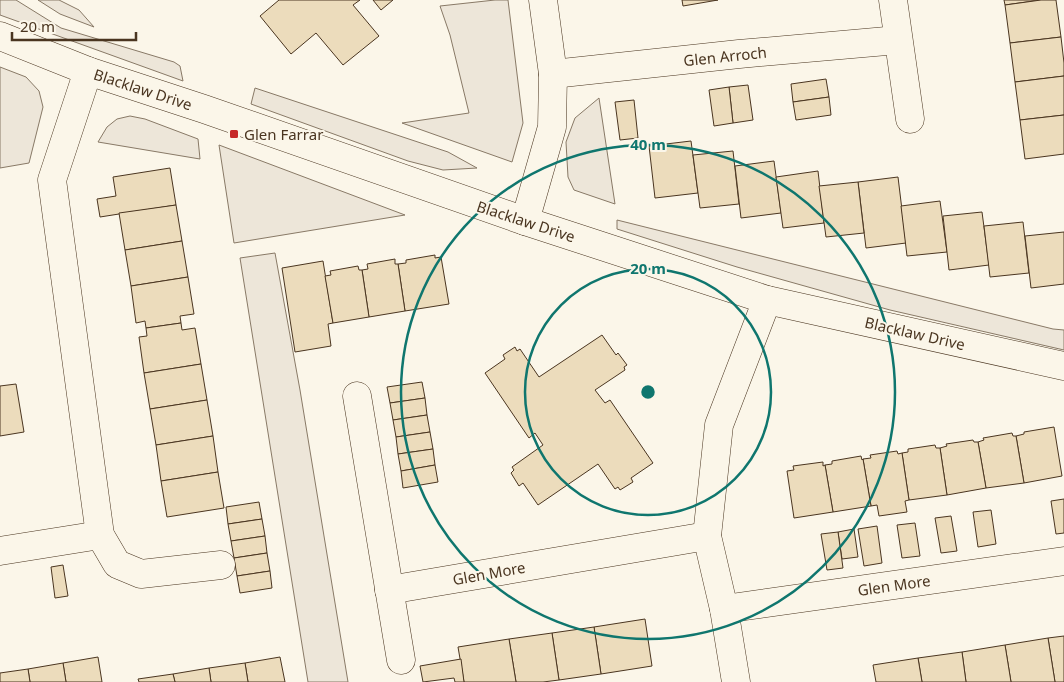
<svg xmlns="http://www.w3.org/2000/svg" width="1064" height="682" viewBox="0 0 1064 682" font-family="'Noto Sans',sans-serif">
  <style>
    .green { fill: #ede6d9; stroke: #887966 }
    .building { fill: #ecdcbc; stroke: #4a3520 }
    .lines { fill: none; stroke-linecap: round; stroke-linejoin: round }
    .minor-casing { stroke: #4a3520; stroke-width: 29 }
    .minor { stroke: #fbf6e9; stroke-width: 28 }
    .ring { fill: none; stroke: #0f766e; stroke-width: 2.5 }
    .poi-dot { fill: #c62828; stroke: #fbf6e9; stroke-width: 2 }
    .labels { text-anchor: middle; dominant-baseline: central; stroke-width: 4; stroke-linejoin: round; paint-order: stroke }
    .street-label { font-size: 15px; fill: #4a3520; stroke: #fbf6e9 }
    .poi-label { font-size: 15px; fill: #4a3520; stroke: #fbf6e9; text-anchor: start }
    .centre { fill: #0f766e; stroke: #fbf6e9; stroke-width: 2.5 }
    .ring-label { font-size: 15px; text-anchor: middle; font-weight: bold; fill: #0f766e; stroke: #fbf6e9; stroke-width: 4; stroke-linejoin: round; paint-order: stroke }
  </style>
  <rect width="100%" height="100%" fill="#fbf6e9"/>
  <g class="green">
    <path d="M0,0h16l45,28 113,34 6,4 3,15 -183,-66z"/>
    <path d="M38,0h21l20,10 15,17 -34,-13z"/>
    <path d="M495,0h13l15,123 -11,39 -110,-39 67,-10 -19,-78 -10,-29z"/>
    <path d="M0,67l26,10 13,14 4,16 -14,56 -29,5z"/>
    <path d="M255,88l193,64 29,16 -34,2 -35,-9 -157,-57z"/>
    <path d="M599,98l16,106 -41,-14 -6,-13 -2,-35 9,-24z"/>
    <path d="M130,116l15,3 53,20 2,20 -102,-17 9,-15 10,-8z"/>
    <path d="M219,145l186,70 -171,28z"/>
    <path d="M617,220l436,109 11,1v20l-174,-40 -153,-43 -120,-38z"/>
    <path d="M275,253l25,137 48,292h-40l-68,-424z"/>
  </g>
  <g class="building">
    <path d="M279,0h81l-7,5 26,31 -36,29 -27,-32 -25,21 -31,-38z"/>
    <path d="M373,0h20l-12,10z"/>
    <path d="M682,0h36l-35,6z"/>
    <path d="M1004,0h37l-36,5z"/>
    <path d="M1041,0h15l5,37 -51,6 -5,-38z"/>
    <path d="M1061,37l3,26v13l-49,6 -5,-39z"/>
    <path d="M1064,76v39l-44,5 -5,-38z"/>
    <path d="M826,79l3,18 -36,5 -2,-18z"/>
    <path d="M748,85l5,35 -20,3 -4,-36z"/>
    <path d="M729,87l4,36 -19,3 -5,-36z"/>
    <path d="M829,97l2,18 -35,5 -3,-18z"/>
    <path d="M634,100l4,38 -18,2 -5,-38z"/>
    <path d="M1064,115v39l-39,5 -5,-39z"/>
    <path d="M691,141l7,52 -43,5 -6,-52z"/>
    <path d="M733,151l6,53 -39,4 -7,-53z"/>
    <path d="M774,161l7,52 -40,5 -6,-52z"/>
    <path d="M170,168l6,37 -76,12 -3,-18 19,-3 -3,-19z"/>
    <path d="M818,171l6,52 -41,5 -7,-51z"/>
    <path d="M898,177l8,66 -40,5 -8,-66z"/>
    <path d="M858,182l6,51 -38,4 -7,-51z"/>
    <path d="M940,201l7,51 -40,4 -6,-50z"/>
    <path d="M176,205l6,36 -57,9 -6,-37z"/>
    <path d="M982,212l7,53 -40,5 -6,-54z"/>
    <path d="M1023,222l6,51 -39,4 -6,-51z"/>
    <path d="M1064,232v52l-33,4 -6,-52z"/>
    <path d="M182,241l6,36 -57,9 -6,-36z"/>
    <path d="M435,255v3l6,-1 8,47 -44,7 -7,-47 8,-1v-3z"/>
    <path d="M395,259v5h3l7,47 -36,6 -7,-47 6,-1 -1,-5z"/>
    <path d="M323,261l10,62 -5,1 3,22 -36,6 -13,-84z"/>
    <path d="M358,266l1,4h3l7,47 -36,6 -8,-47 6,-1 -1,-4z"/>
    <path d="M188,277l6,37 -14,2 1,7 -35,5 -1,-7 -9,2 -5,-37z"/>
    <path d="M181,323l1,7 13,-2 6,36 -57,9 -5,-36 8,-1 -1,-8z"/>
    <path d="M602,335l14,20 2,-2 9,12 -3,2 1,3 -30,20 10,13 5,-3 43,63 -22,15 2,4 -13,8 -2,-3 -3,2 -17,-25 -60,41 -15,-22 -4,3 -8,-13 3,-3 -2,-3 31,-22 -8,-12 -6,5 -44,-65 20,-14 -2,-4 12,-8 2,4 3,-2 19,28z"/>
    <path d="M201,364l6,36 -57,9 -6,-36z"/>
    <path d="M422,382l3,16 -35,5 -3,-16z"/>
    <path d="M16,384l8,48 -24,4v-50z"/>
    <path d="M425,398l2,17 -34,5 -3,-17z"/>
    <path d="M207,400l6,36 -57,9 -6,-36z"/>
    <path d="M427,415l3,17 -34,5 -3,-17z"/>
    <path d="M1054,427l8,49 -38,7 -8,-47 8,-2v-2z"/>
    <path d="M430,432l3,17 -35,5 -2,-17z"/>
    <path d="M1012,433l1,3h3l8,47 -38,5 -8,-46 6,-2 -1,-2z"/>
    <path d="M213,436l5,36 -57,9 -5,-36z"/>
    <path d="M973,440l1,2h4l8,46 -39,7 -7,-47 7,-2 -1,-2z"/>
    <path d="M935,445l1,3h4l7,47 -38,5 -7,-47 6,-1v-3z"/>
    <path d="M433,449l2,16 -34,6 -3,-17z"/>
    <path d="M897,451l1,3 4,-1 7,47 -4,1 2,11 -28,4 -2,-11 -6,1 -8,-47 8,-1 -1,-3z"/>
    <path d="M861,456l1,4 1,-1 8,47 -38,6 -8,-47 7,-1v-3z"/>
    <path d="M823,462v4l2,-1 8,47 -39,6 -7,-47 7,-1 -1,-4z"/>
    <path d="M435,465l3,17 -35,6 -2,-17z"/>
    <path d="M218,472l6,36 -57,9 -6,-36z"/>
    <path d="M1064,499v34l-8,1 -5,-33z"/>
    <path d="M259,502l3,17 -34,5 -2,-17z"/>
    <path d="M991,510l5,34 -18,3 -5,-35z"/>
    <path d="M951,516l6,35 -16,2 -6,-35z"/>
    <path d="M262,519l3,17 -34,5 -3,-17z"/>
    <path d="M915,523l5,33 -18,2 -5,-33z"/>
    <path d="M877,526l5,37 -18,3 -6,-37z"/>
    <path d="M854,529l4,28 -16,2 -4,-27z"/>
    <path d="M838,532l5,36 -16,2 -6,-36z"/>
    <path d="M265,536l2,17 -33,5 -3,-17z"/>
    <path d="M267,553l3,18 -33,5 -3,-18z"/>
    <path d="M63,565l5,31 -13,2 -4,-31z"/>
    <path d="M270,571l2,17 -32,5 -3,-17z"/>
    <path d="M645,619l7,47 -51,8 -7,-47z"/>
    <path d="M594,627l7,47 -42,6 -7,-47z"/>
    <path d="M552,633l7,47 -16,2h-27l-7,-43z"/>
    <path d="M1064,636v46h-9l-7,-44z"/>
    <path d="M1048,638l7,44h-44l-6,-37z"/>
    <path d="M509,639l7,43h-52l-6,-35z"/>
    <path d="M1005,645l6,37h-45l-4,-30z"/>
    <path d="M962,652l4,30h-44l-4,-24z"/>
    <path d="M98,657l4,25h-36l-3,-19z"/>
    <path d="M280,657l5,25h-37l-3,-19z"/>
    <path d="M918,658l4,24h-46l-3,-17z"/>
    <path d="M461,659l3,23h-9l-1,-4 -31,4 -3,-16z"/>
    <path d="M63,663l3,19h-36l-2,-13z"/>
    <path d="M245,663l3,19h-37l-2,-14z"/>
    <path d="M209,668l2,14h-36l-2,-8z"/>
    <path d="M28,669l2,13h-30v-9z"/>
    <path d="M173,674l2,8h-36l-1,-3z"/>
  </g>
  <g class="lines">
    <g class="minor-casing">
      <g id="minor">
        <path d="M893,0l17,119"/>
        <path d="M0,36l88,35 116,38 321,112 242,79 297,66"/>
        <path d="M88,71l-36,109 48,355 17,29 24,10 80,-9"/>
        <path d="M553,74l186,-20 159,-14"/>
        <path d="M525,221l27,-94 1,-53 -10,-74"/>
        <path d="M357,396l44,264"/>
        <path d="M0,551l100,-16"/>
        <path d="M389,590l318,-54"/>
        <path d="M724,609l340,-48"/>
        <path d="M736,682l-12,-73 -17,-73 12,-111 48,-125"/>
      </g>
    </g>
    <use href="#minor" class="minor"/>
  </g>
  <g class="ring">
    <circle cx="648" cy="392" r="123"/>
    <circle cx="648" cy="392" r="247"/>
  </g>
  <rect class="poi-dot" x="229" y="129" width="10" height="10" rx="2.5"/>
  <g class="labels">
    <g class="street-label">
      <text transform="translate(725 56) rotate(-6)">Glen Arroch</text>
      <text transform="translate(143 89) rotate(18)">Blacklaw Drive</text>
      <text transform="translate(526 221) rotate(18)">Blacklaw Drive</text>
      <text transform="translate(915 333) rotate(13)">Blacklaw Drive</text>
      <text transform="translate(489 573) rotate(-10)">Glen More</text>
      <text transform="translate(894 585) rotate(-8)">Glen More</text>
    </g>
    <g class="poi-label">
      <text x="244" y="134">Glen Farrar</text>
    </g>
  </g>
  <circle cx="648" cy="392" r="8" class="centre"/>
  <g class="ring-label">
    <text x="648" y="150">40 m</text>
    <text x="648" y="274">20 m</text>
  </g>
  <path d="M12 32v8h124v-8" fill="none" stroke="#4a3520" stroke-width="2.5"/>
  <text x="20" y="32" font-size="15" fill="#4a3520" stroke="#fbf6e9" stroke-width="4" paint-order="stroke">20 m</text>
</svg>
